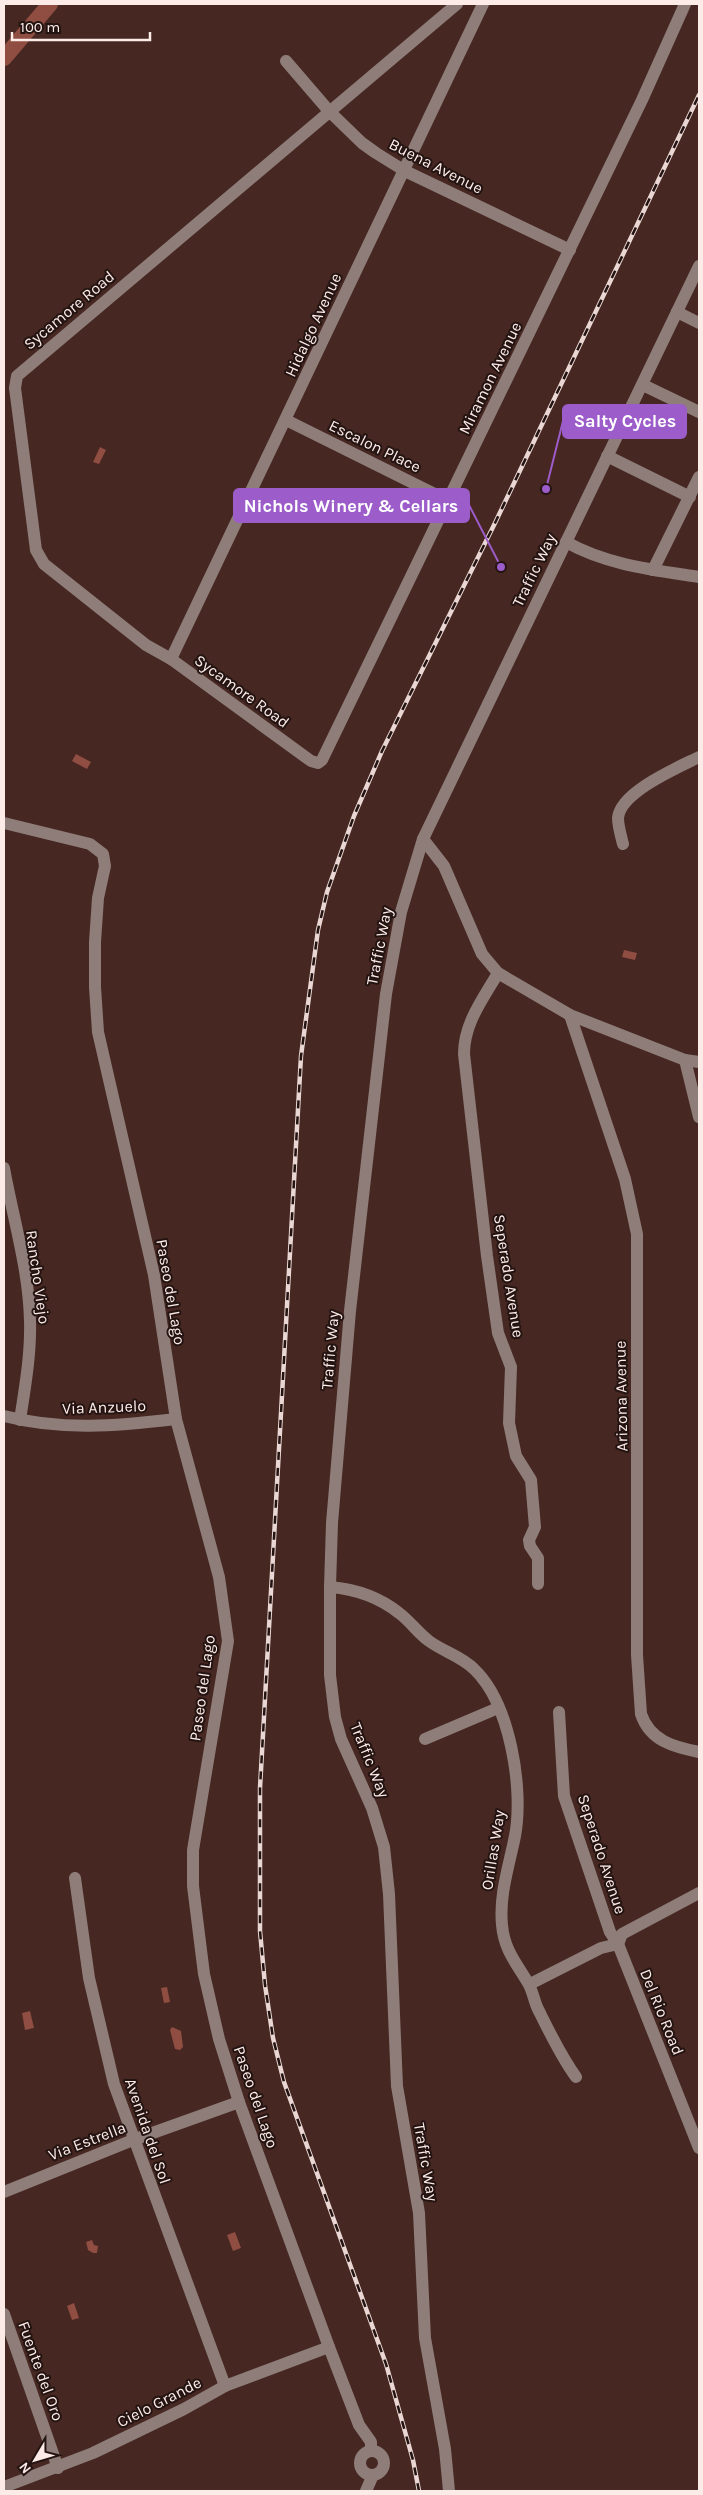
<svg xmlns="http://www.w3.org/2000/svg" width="703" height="2495" viewBox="0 0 703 2495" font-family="Karla,sans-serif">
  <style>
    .water { fill: #904d41 }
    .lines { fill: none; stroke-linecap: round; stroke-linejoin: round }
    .river { stroke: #904d41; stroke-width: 16 }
    .minor { stroke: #8e7d79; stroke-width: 12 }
    .rail-casing { stroke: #ead7d4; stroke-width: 4.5 }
    .rail { stroke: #231412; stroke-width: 2.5; stroke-dasharray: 8; stroke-linecap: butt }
    .labels { text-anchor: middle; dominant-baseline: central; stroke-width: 4; stroke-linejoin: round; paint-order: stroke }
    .street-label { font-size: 16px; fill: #fdebe8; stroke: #231412 }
    .leader { fill: none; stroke: #9c5cc9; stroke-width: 2 }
    .callout-dot { fill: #9c5cc9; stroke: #231412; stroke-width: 2 }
    .callout { fill: #9c5cc9; stroke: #9c5cc9; stroke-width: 2 }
    .callout-label { font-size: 18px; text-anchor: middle; font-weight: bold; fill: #fff }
  </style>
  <rect width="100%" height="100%" fill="#462721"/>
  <g class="water">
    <path d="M100,447l6,3 -7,14 -6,-2z"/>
    <path d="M76,754l15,8 -4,7 -15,-8z"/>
    <path d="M624,950l13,3 -2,7 -13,-3z"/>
    <path d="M167,1987l3,15 -6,1 -3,-15z"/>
    <path d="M30,2011l4,17 -9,2 -3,-17z"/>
    <path d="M172,2027l9,4 2,16 -3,3 -5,-1 -5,-19z"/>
    <path d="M235,2232l6,16 -8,3 -6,-16z"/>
    <path d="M92,2240l2,5 4,1 -1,7h-4l-5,-3 -2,-8z"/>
    <path d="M74,2303l5,15 -7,2 -5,-14z"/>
  </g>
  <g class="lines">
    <path class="river" d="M4,58l46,-54"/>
    <g class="minor">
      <path d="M457,4l-440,372 -2,12 21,162 8,14 102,81 25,14 140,102 7,2 4,-3 320,-660 43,-96"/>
      <path d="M286,61l43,50 33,32 14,10 29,18 165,79"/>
      <path d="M677,312l22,11"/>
      <path d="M643,385l56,27"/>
      <path d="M286,420l163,81"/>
      <path d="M607,456l83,41"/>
      <path d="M566,542c41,23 88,28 133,35"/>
      <path d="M653,570l46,-93"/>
      <path d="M171,659l312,-655"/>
      <path d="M4,823l86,21 13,10 2,12 -7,32 -3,44v45l3,45 56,243 22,144 43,158 9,64 -35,209v36l11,88 15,65 20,63 90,245 30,78 12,17v8"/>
      <path d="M423,839l21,27 38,88 16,19 72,42 115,45 14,2"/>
      <path d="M623,844c-2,-8 -5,-18 -5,-26 2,-26 61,-51 81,-61"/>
      <path d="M498,973c-15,26 -34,50 -34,81l23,202 11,77 13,34 -2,56 7,33 15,24 4,47 -6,13 1,6 8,12v26"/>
      <path d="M570,1015l55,164 12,55v421l4,59c9,27 33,33 58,38"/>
      <path d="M685,1060l14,57"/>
      <path d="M4,1168c9,50 25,102 26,153 1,33 -5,66 -10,99"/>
      <path d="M4,1416c58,15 113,10 172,3"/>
      <path d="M330,1587c24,2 49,10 69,26 11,8 19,20 30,28 15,11 32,15 45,28 36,34 50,120 41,167 -6,30 -16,59 -13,89 2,25 15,39 26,58 4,6 6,17 9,24 12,24 23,48 39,70"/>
      <path d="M559,1712l5,84 46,136 8,12 81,204"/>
      <path d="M425,1739l73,-31"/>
      <path d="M75,1878l14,100 25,106 111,302"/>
      <path d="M618,1944l4,-10 77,-41"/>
      <path d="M530,1984l71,-36 17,-4"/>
      <path d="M4,2192l129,-52 106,-38"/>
      <path d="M4,2314l54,154"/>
      <circle cx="372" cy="2463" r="12"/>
      <path d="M4,2487l89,-34 91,-44 41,-23 104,-39"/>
      <path d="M366,2491l7,-16"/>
      <path d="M449,2491l-4,-42 -20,-111 -6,-125 -22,-127 -8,-192 -5,-47 -12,-39 -31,-69 -6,-22 -5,-42v-88l2,-64 18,-212 36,-317 15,-82 22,-73 276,-573"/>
    </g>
    <g class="rail-casing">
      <path id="rail" d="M419,2491l-6,-31 -27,-96 -102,-282 -11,-44 -8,-53 -5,-54v-143l41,-732 17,-126 9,-38 27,-76 28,-65 113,-228 204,-428"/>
    </g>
    <use href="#rail" class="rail"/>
  </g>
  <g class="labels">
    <g class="street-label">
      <text transform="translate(436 166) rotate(27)">Buena Avenue</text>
      <text transform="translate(69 310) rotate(-40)">Sycamore Road</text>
      <text transform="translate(313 325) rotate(-65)">Hidalgo Avenue</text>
      <text transform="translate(490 378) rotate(-64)">Miramon Avenue</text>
      <text transform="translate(375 446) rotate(26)">Escalon Place</text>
      <text transform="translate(534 570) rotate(-64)">Traffic Way</text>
      <text transform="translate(242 691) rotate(36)">Sycamore Road</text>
      <text transform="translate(379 946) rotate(-79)">Traffic Way</text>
      <text transform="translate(509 1276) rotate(81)">Seperado Avenue</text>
      <text transform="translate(38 1277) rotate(82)">Rancho Viejo</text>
      <text transform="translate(171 1292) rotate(80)">Paseo del Lago</text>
      <text transform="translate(330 1350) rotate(-85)">Traffic Way</text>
      <text transform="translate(621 1396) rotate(-91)">Arizona Avenue</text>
      <text transform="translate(104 1407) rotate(-2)">Via Anzuelo</text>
      <text transform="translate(202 1688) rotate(-82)">Paseo del Lago</text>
      <text transform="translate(370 1760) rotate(68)">Traffic Way</text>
      <text transform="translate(493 1850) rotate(-81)">Orillas Way</text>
      <text transform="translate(602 1854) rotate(72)">Seperado Avenue</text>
      <text transform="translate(662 2012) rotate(68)">Del Rio Road</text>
      <text transform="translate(256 2097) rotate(71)">Paseo del Lago</text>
      <text transform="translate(148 2131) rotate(71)">Avenida del Sol</text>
      <text transform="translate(87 2141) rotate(-21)">Via Estrella</text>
      <text transform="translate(426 2162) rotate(80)">Traffic Way</text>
      <text transform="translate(41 2371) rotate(70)">Fuente del Oro</text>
      <text transform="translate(159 2402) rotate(-27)">Cielo Grande</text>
    </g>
  </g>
  <path class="leader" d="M546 489L563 421M501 567L469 505"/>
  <g class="callout-dot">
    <circle cx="546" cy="489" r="5"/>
    <circle cx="501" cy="567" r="5"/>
  </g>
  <g class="callout">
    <rect x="563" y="405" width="123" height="33" rx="5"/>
    <rect x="234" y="489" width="235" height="33" rx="5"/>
  </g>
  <g class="callout-label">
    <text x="625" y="427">Salty Cycles</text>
    <text x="351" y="512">Nichols Winery &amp; Cellars</text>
  </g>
  <rect width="703" height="2495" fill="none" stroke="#fdebe8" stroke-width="10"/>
  <g transform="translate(35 2460) rotate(232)" stroke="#231412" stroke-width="4" paint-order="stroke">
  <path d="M0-4L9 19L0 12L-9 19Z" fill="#fdebe8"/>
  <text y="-8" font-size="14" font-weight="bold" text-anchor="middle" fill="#fdebe8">N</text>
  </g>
  <path d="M12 32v8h138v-8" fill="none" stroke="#fdebe8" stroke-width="2.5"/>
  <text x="20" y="32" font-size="15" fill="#fdebe8" stroke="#231412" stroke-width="4" paint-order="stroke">100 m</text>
</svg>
